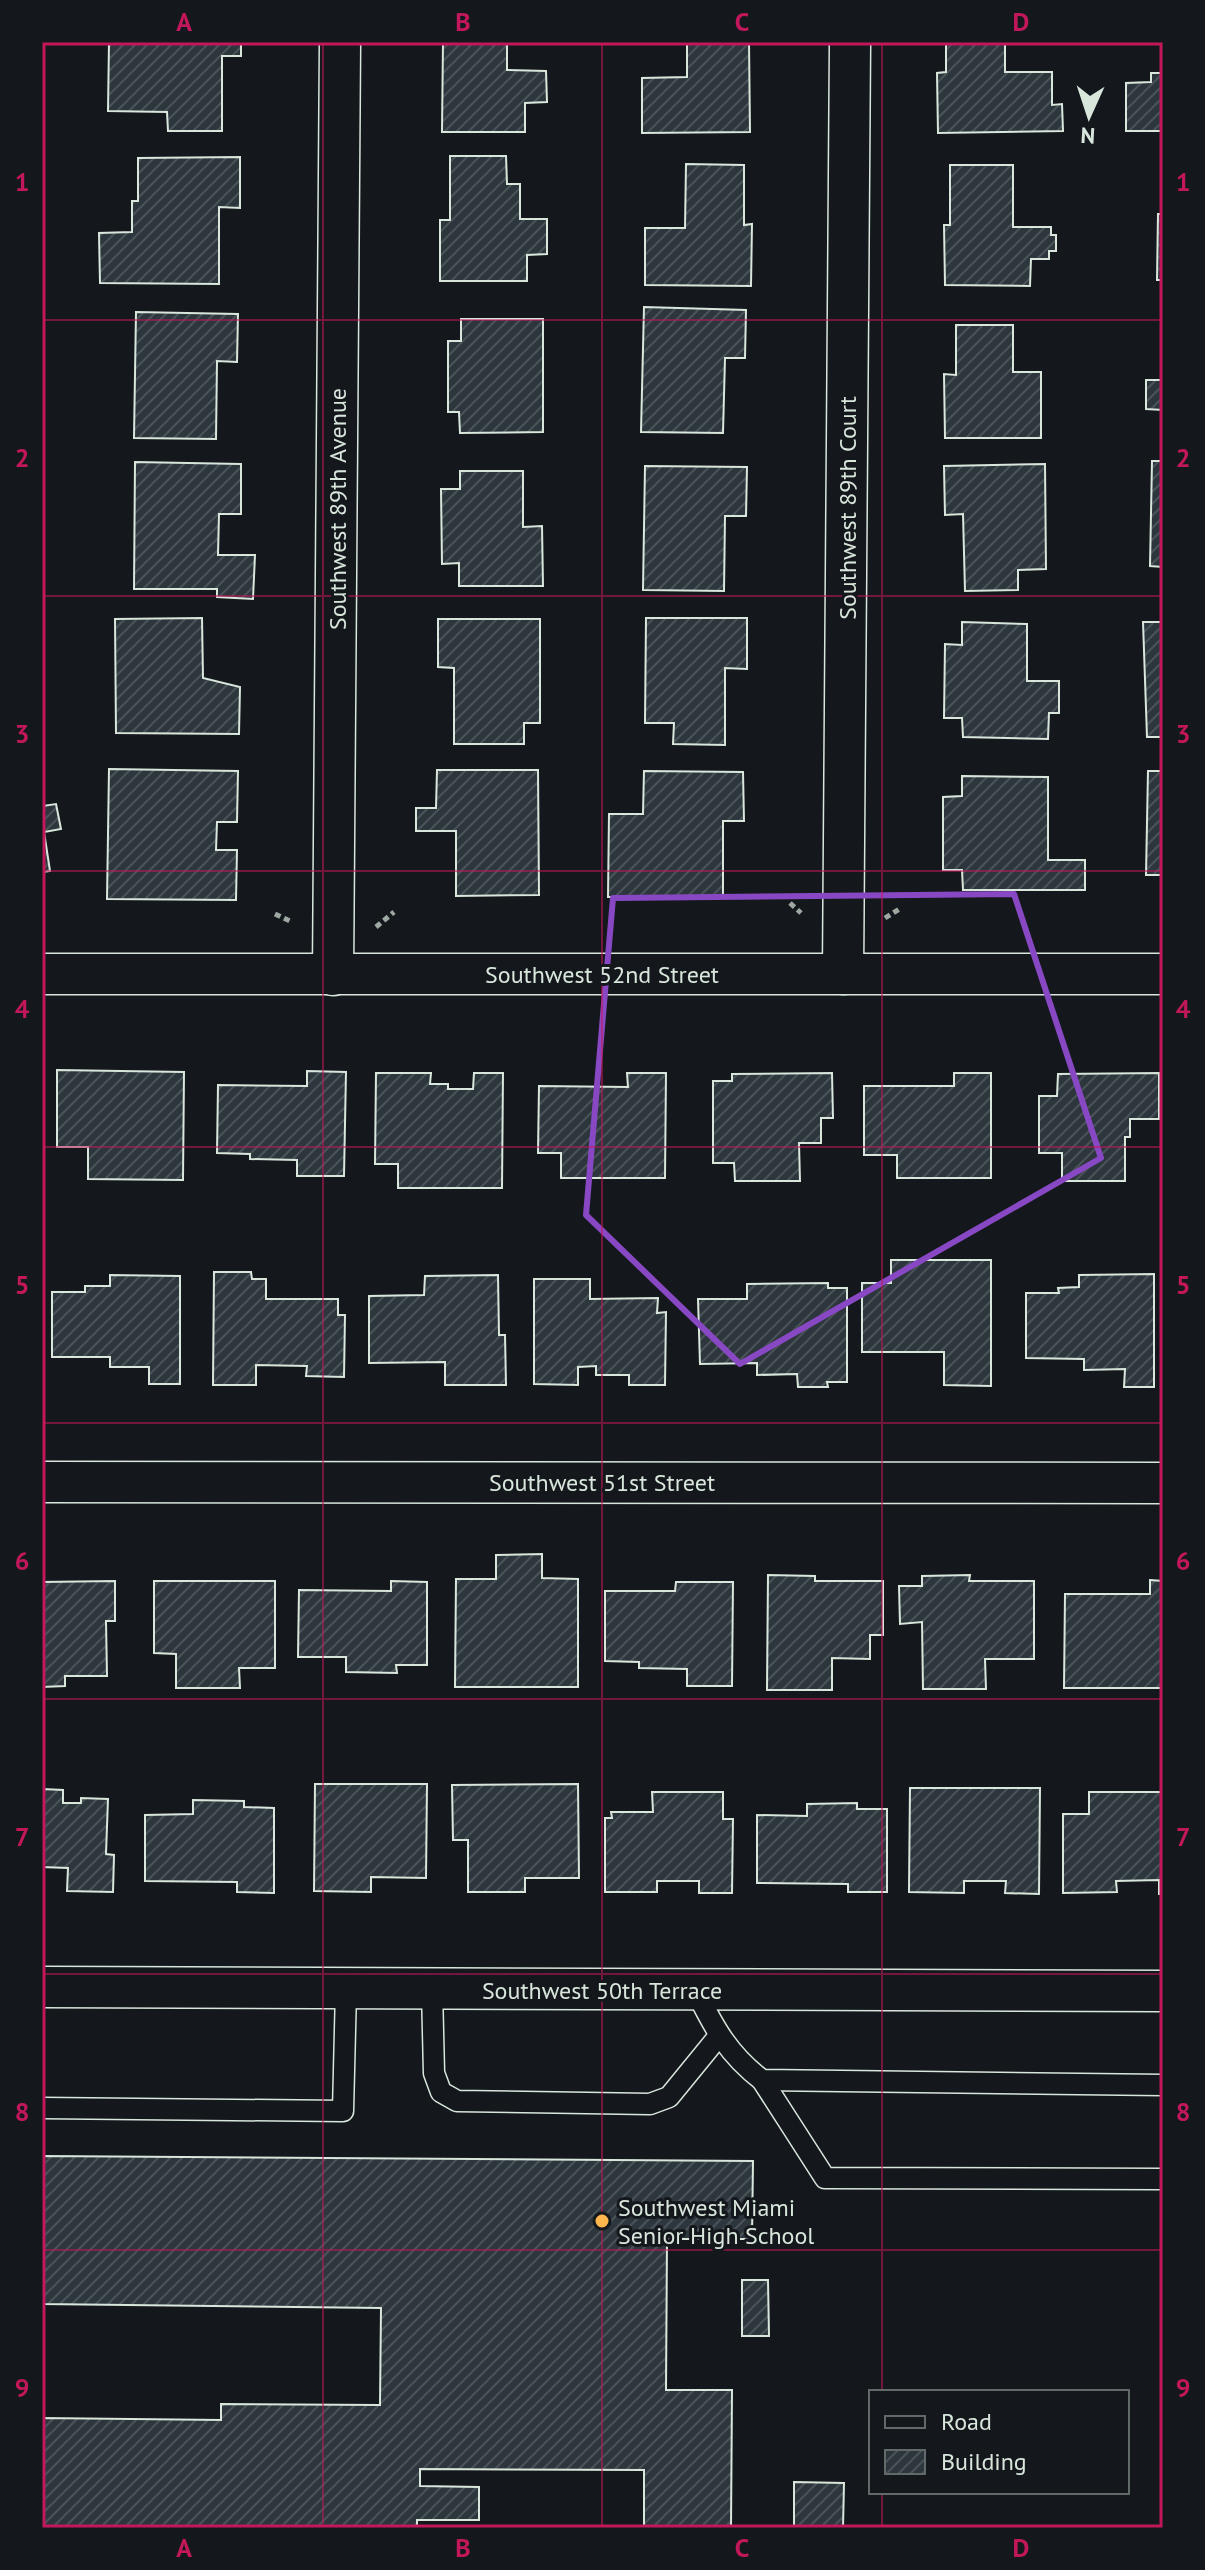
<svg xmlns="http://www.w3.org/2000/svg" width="1205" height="2570" viewBox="0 0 1205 2570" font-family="'PT Sans',sans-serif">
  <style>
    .building { fill: url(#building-hatch); stroke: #d8e6dc; stroke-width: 2 }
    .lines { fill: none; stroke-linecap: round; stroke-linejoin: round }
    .service-casing { stroke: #d8e6dc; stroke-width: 23 }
    .minor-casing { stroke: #d8e6dc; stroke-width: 43 }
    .path { stroke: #9da8a2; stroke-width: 5; stroke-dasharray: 6 4; stroke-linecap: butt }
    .service { stroke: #14181c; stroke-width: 20 }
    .minor { stroke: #14181c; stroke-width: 40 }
    .marked { fill: none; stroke: #8948c3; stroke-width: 6; stroke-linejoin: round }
    .grid { fill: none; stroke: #c2185b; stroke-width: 2; stroke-opacity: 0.55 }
    .poi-dot { fill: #ffb74d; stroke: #14181c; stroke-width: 3 }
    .labels { text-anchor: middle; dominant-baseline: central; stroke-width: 6; stroke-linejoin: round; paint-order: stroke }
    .street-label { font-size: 24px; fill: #d8e6dc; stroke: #14181c }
    .poi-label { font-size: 24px; fill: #d8e6dc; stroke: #14181c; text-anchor: start }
    .neatline { fill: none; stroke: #c2185b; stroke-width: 3 }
    .grid-label { font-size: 26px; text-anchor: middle; font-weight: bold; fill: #c2185b }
  </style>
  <defs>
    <pattern id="building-hatch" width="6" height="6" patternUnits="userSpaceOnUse" patternTransform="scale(2)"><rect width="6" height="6" fill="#2c363c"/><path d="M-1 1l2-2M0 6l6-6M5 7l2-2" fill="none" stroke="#4a5358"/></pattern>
  </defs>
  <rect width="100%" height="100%" fill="#14181c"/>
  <g class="building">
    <path d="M109,42h132v14h-19v75h-54l-1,-19 -59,-1z"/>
    <path d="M443,42h64v28l39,1 1,31 -22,1v29h-83z"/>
    <path d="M687,42h62l1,90 -108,1v-55l45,-1z"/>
    <path d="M946,42h59v30h47v33l10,-1 1,27 -125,2 -1,-60 9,-1z"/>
    <path d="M1151,73h12v58h-37v-48l25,-1z"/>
    <path d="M450,156h56l1,28h13v35h27v35l-20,1v26h-87v-61h10z"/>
    <path d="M240,157v51l-21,-1v77l-119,-1 -1,-50 33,-1v-31h6v-43z"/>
    <path d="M686,164l58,1v60l8,-1 -1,62 -106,-1v-57h40z"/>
    <path d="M950,165h63v62h38v8h5v16h-7v8h-18l-1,27 -85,-1 -1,-60h6z"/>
    <path d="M1158,214h5v66h-6z"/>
    <path d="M644,307l102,3 -1,48h-20l-2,75 -82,-1z"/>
    <path d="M136,312l102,2 -1,48 -20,-1 -1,78 -82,-1z"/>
    <path d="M461,319h82v113l-83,1 -1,-21h-11v-71h13z"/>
    <path d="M956,325h57v47h28v66h-96l-1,-64 12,1z"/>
    <path d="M1146,380h17v30l-17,-1z"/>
    <path d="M1152,461h11v106l-13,-1z"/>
    <path d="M135,462l106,2v50h-22l-1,41h37l-2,44 -36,-2v-8h-83z"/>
    <path d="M1045,464l1,105 -28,1v20l-53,1 -2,-77 -18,1 -1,-49z"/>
    <path d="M645,466l102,1 -1,49h-21l-1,75 -81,-1z"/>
    <path d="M460,471h63v56l19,-1 1,60h-84v-23l-17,1 -1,-75h19z"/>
    <path d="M202,618l1,60 37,9 -1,47 -123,-1 -1,-114z"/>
    <path d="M646,618h101v51l-22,-1v77l-52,-1 1,-21h-29z"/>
    <path d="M438,619h102v104h-16v21h-70v-76l-16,-1z"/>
    <path d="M962,622l65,2v57h32v32h-10l-1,26 -85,-2 -1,-19h-18l1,-74 17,1z"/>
    <path d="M1143,622h20v115h-16z"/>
    <path d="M109,769l129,2 -1,51h-20l-1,28h21l-1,50 -129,-1z"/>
    <path d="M437,770h101l1,125 -83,1v-65h-40v-23h20z"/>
    <path d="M644,771l99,1 1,49h-21v76h-115l1,-83h34z"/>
    <path d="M1148,771h15v104h-17z"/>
    <path d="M962,776l86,1v83h37v30h-122l-1,-20h-19v-73l19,-1z"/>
    <path d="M56,804l5,25 -17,3 6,39 -8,1v-66z"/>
    <path d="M57,1070l127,2 -1,108 -95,-1v-32h-31z"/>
    <path d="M307,1071l39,1 -2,104h-47v-16l-47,-1v-5l-33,-1 1,-68 89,1z"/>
    <path d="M376,1073h55l-1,11h18v5h25l1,-16h29l-1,115h-104v-24h-23z"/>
    <path d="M627,1073h39l-1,105h-104v-25h-23l1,-67 89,1z"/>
    <path d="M832,1073l1,45h-12v25h-22l1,38h-65l-1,-18h-21v-82h19v-7z"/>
    <path d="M954,1073h37v105h-94v-23h-33v-69h90z"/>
    <path d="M1159,1073v46h-29v18h-5v44h-63v-28h-23v-57h18l1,-22z"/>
    <path d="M891,1260h100v126l-47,-1v-33h-82v-69h29z"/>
    <path d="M214,1272h37l1,7h14v20h72v16h7l-1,62 -38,-1 1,-10 -51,-1v20h-43z"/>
    <path d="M1154,1274v113h-30l1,-18 -41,1v-11l-58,-1v-65h33l-1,-5 21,-1v-12z"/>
    <path d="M110,1275l70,1v108h-31v-17h-39v-10h-58v-65h33v-6h25z"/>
    <path d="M498,1275l1,60h6l1,50h-61v-23l-76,1v-67l55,-1 1,-19z"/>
    <path d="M534,1279h56v20l68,-1 -1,15 9,-1 -1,73h-36v-10h-33v-9l-18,1v18l-44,-1z"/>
    <path d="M828,1283v5h19v94h-20l1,5h-30l-1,-13 -40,1v-12l-57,1 -2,-65h49v-15z"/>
    <path d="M542,1554v24l36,1v108h-123l1,-108h40v-24z"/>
    <path d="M768,1575l47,1v5h68v54h-13v24l-38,-1v32h-65z"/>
    <path d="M970,1575l-1,6h65v78h-49l1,30h-63l-1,-67 -22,2 -1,-38h23v-10z"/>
    <path d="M1150,1580l13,1v107h-99l1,-94h85z"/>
    <path d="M115,1581v40h-9l1,55h-42v10l-23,1v-105z"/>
    <path d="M154,1581h121v87h-36l1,20h-64v-34l-22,-1z"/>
    <path d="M391,1581l36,1v83h-31l1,8 -51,-1v-15h-48l1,-67 92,1z"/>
    <path d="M676,1582h57l-1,104h-45v-17l-48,-1v-6l-34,-1v-70h70z"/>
    <path d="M315,1784h112l-1,94 -55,-1v15l-57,-1z"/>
    <path d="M578,1784l1,94h-54v14h-57v-52h-15l-1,-55z"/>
    <path d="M910,1788h130l-1,106 -34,-1 1,-12h-42v12l-55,-1z"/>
    <path d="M42,1789l21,1v13h18v-5l27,1 -2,55 8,1 -1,37 -46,-1 1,-23 -26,-1z"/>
    <path d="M652,1792h71v27h10l-1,74h-33v-12h-42v11h-52v-74h7l-1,-6h42z"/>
    <path d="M1089,1792h74v102h-4v-14l-43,1 1,11 -54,1v-79h26z"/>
    <path d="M193,1800l51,1v6l30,1v85l-37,-1v-10l-92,-1v-66l48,-1z"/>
    <path d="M857,1803v6h30v83h-39v-8l-91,-1v-68l50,1v-12z"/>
    <path d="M42,2156l711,5 -1,78h-85l-1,151h66l-1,138h-87v-58l-224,-1v17l59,1v33h-62v8h-375v-110l179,2v-16l159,1 1,-97 -339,-4z"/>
    <path d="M742,2280h26l1,56h-27z"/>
    <path d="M794,2482l50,1 -1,45h-49z"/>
  </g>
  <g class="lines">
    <g class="service-casing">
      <g id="service">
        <path d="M432,1990l2,83 7,19 16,9 193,3 19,-7 49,-60"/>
        <path d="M696,1991c18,37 33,64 66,89l401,5"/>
        <path d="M762,2080l63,98 338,1"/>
        <path d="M42,2108l301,3 3,-121"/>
      </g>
    </g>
    <g class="minor-casing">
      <g id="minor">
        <path d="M42,974h1121"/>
        <path d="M843,974l7,-932"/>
        <path d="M333,975l7,-933"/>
        <path d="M42,1482l1121,1"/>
        <path d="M42,1987l1121,4"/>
      </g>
    </g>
    <g class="path">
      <path d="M790,903l11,10"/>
      <path d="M275,914l17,8"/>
      <path d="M885,918l16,-10"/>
      <path d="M376,927l18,-15"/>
    </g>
    <use href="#service" class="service"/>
    <use href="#minor" class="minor"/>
  </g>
  <path class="marked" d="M1014,894l87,264 -361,206 -154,-149 27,-317z"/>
  <path class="grid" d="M323,42v2486M602,42v2486M882,42v2350M42,320h1121M42,596h1121M42,871h1121M42,1147h1121M42,1423h1121M42,1699h1121M42,1974h1121M42,2250h1121M882,2492v36"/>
  <circle class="poi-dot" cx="602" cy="2221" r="8"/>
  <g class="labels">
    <g class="street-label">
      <text transform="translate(847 508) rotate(-90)">Southwest 89th Court</text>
      <text transform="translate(337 509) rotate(-90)">Southwest 89th Avenue</text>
      <text x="602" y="974">Southwest 52nd Street</text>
      <text x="602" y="1482">Southwest 51st Street</text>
      <text x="602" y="1990">Southwest 50th Terrace</text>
    </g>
    <g class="poi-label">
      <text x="618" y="2207">Southwest Miami<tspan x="618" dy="28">Senior High School</tspan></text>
    </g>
  </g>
  <rect width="1205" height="2570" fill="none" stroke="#14181c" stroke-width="88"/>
  <rect x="869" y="2390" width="260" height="104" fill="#14181c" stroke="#626a69" stroke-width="2"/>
  <rect x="885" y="2416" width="40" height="12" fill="#14181c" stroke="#626a69" stroke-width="2"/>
  <text x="941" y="2430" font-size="24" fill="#d8e6dc">Road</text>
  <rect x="885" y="2450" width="40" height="24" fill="url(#building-hatch)" stroke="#626a69" stroke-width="2"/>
  <text x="941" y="2470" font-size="24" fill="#d8e6dc">Building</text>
  <g transform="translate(1089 116) rotate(183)" stroke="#14181c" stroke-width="6" paint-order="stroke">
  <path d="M0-6L14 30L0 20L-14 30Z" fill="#d8e6dc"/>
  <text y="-12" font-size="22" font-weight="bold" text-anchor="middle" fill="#d8e6dc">N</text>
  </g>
  <rect x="44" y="44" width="1117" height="2482" class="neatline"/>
  <g class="grid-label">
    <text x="184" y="31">A</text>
    <text x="463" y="31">B</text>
    <text x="742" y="31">C</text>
    <text x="1021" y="31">D</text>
    <text x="22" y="191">1</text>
    <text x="1183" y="191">1</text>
    <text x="22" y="467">2</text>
    <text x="1183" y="467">2</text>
    <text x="22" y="743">3</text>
    <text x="1183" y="743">3</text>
    <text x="22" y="1018">4</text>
    <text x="1183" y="1018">4</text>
    <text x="22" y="1294">5</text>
    <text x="1183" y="1294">5</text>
    <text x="22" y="1570">6</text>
    <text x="1183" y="1570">6</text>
    <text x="22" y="1846">7</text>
    <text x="1183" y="1846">7</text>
    <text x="22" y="2121">8</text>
    <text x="1183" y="2121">8</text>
    <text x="22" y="2397">9</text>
    <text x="1183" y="2397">9</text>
    <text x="184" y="2557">A</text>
    <text x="463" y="2557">B</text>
    <text x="742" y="2557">C</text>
    <text x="1021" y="2557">D</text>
  </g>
</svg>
